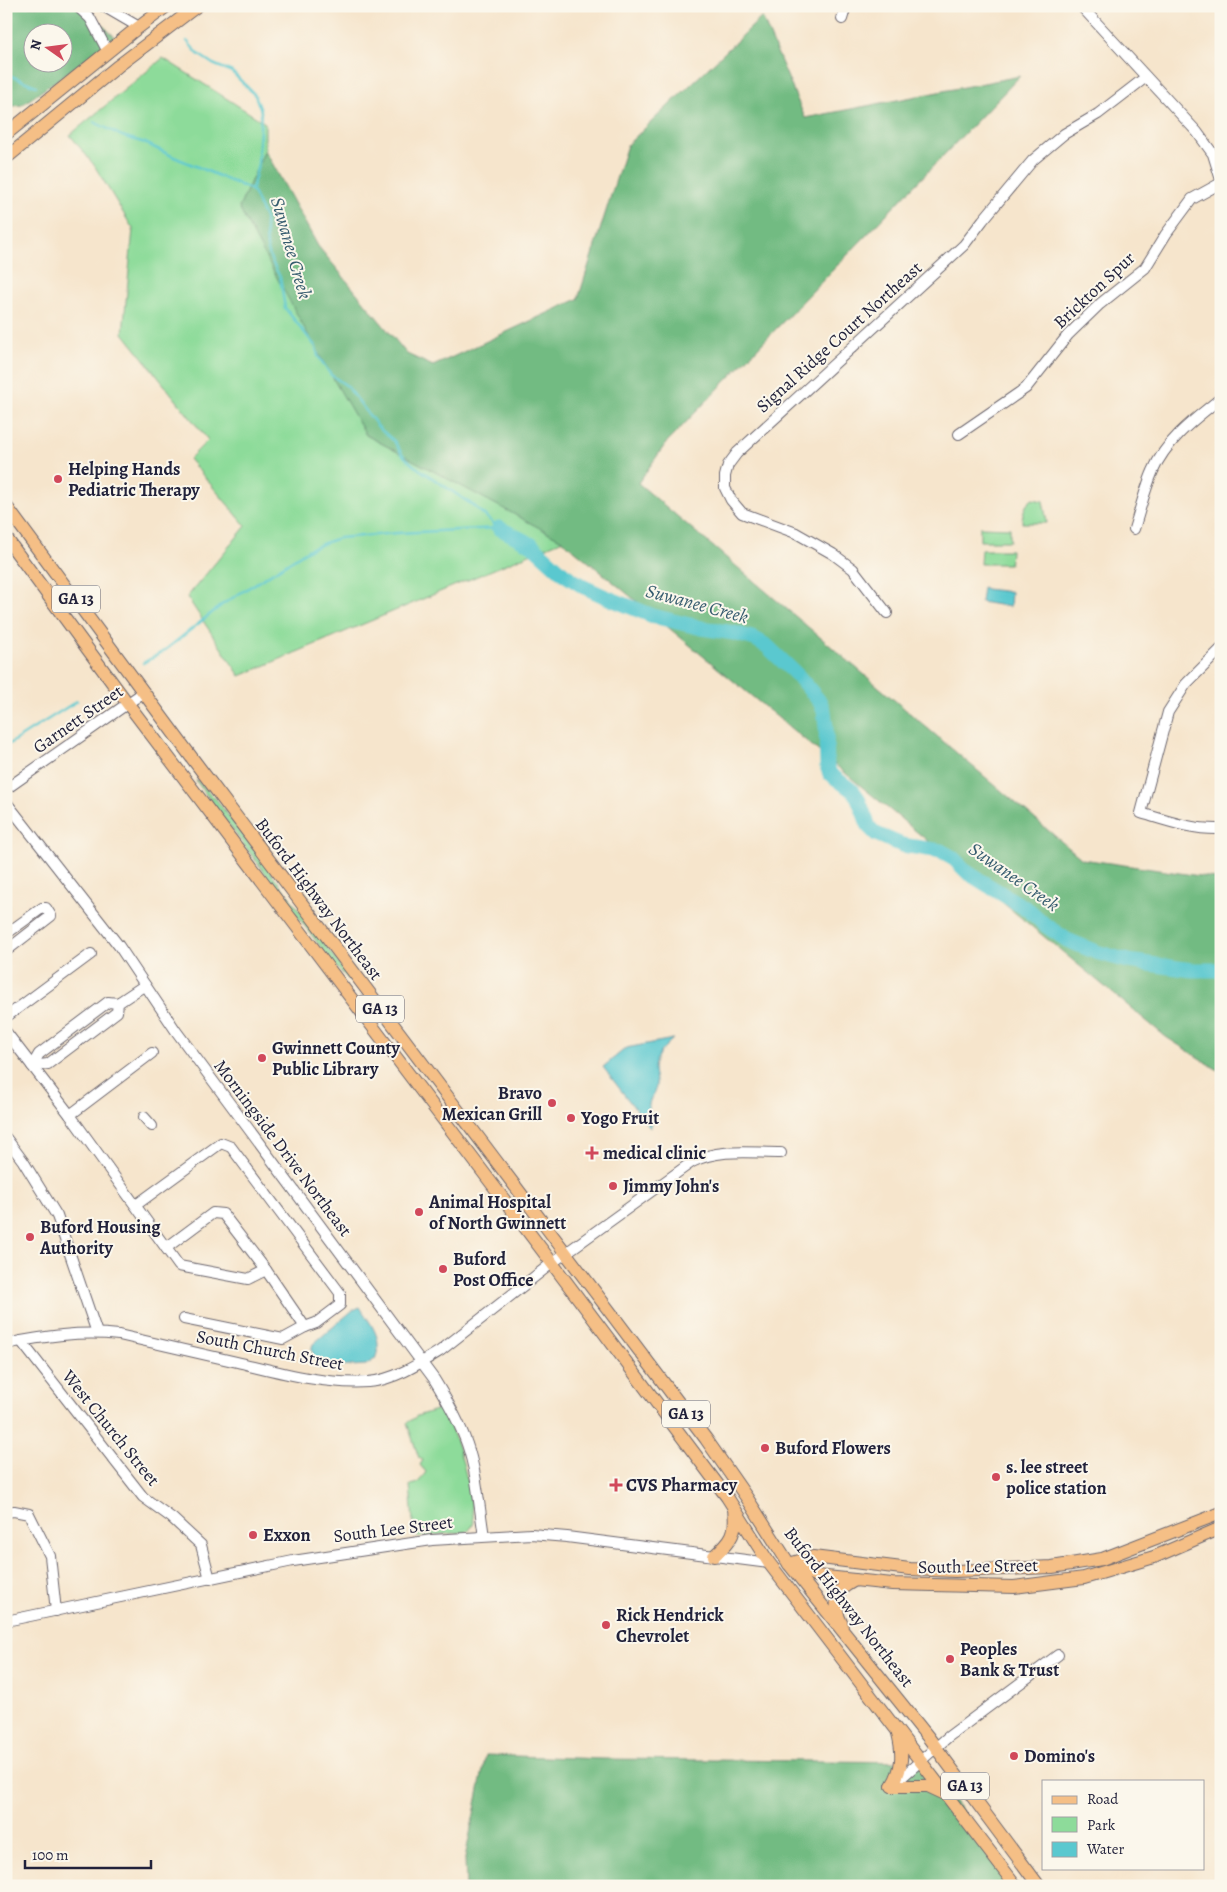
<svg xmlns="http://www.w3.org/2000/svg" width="1227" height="1892" viewBox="0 0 1227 1892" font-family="Alegreya,serif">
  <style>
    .green { fill: #8ddb9a; stroke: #587e6a }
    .forest { fill: #72bb82; stroke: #4a6e5e; fill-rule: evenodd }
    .water { fill: #5ac8cf; stroke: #3e7585 }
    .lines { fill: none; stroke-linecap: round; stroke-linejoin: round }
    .stream { stroke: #5ac8cf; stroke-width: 2.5 }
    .river { stroke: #5ac8cf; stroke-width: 15 }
    .minor-casing { stroke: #6c666e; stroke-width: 12 }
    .major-casing { stroke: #6c666e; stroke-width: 14 }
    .minor { stroke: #fff; stroke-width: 10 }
    .major { stroke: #f5bf86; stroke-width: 12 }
    .poi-dot { fill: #d1495b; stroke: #fbf7ec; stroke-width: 2 }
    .labels { text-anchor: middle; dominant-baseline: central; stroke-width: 4; stroke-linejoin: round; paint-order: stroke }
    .shield { fill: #fbf7ec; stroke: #636270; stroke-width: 1 }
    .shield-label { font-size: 16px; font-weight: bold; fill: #22223b }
    .street-label { font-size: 18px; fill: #22223b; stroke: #fbf7ec }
    .poi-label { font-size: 18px; font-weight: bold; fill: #22223b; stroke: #fbf7ec; text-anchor: start }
    .water-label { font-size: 19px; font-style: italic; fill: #365c6f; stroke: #fbf7ec }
  </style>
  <rect width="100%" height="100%" fill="#fbf7ec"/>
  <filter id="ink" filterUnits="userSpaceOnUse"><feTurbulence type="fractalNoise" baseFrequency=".02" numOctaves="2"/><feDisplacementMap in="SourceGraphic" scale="10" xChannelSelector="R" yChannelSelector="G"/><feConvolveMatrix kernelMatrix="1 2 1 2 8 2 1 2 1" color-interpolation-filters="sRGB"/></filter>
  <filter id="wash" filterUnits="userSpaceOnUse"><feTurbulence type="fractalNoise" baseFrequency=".0096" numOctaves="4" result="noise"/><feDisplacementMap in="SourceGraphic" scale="20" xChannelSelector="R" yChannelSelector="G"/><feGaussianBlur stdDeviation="1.12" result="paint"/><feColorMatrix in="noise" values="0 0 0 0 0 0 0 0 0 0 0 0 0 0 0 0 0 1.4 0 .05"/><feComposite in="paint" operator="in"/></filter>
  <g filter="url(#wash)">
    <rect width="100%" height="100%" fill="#f6e5cc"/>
    <g class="green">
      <path d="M163,58l102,65v27l-26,58 127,227 197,105 -323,136 -53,-79 59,-71 -57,-67 19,-19 -85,-107 10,-104 -39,-64 -24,-30z"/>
      <path d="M1033,499l10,2 4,22h-25c0,-9 3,-20 11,-24z"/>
      <path d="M980,527l30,1v13h-30z"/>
      <path d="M981,550h30l-1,14h-30z"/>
      <path d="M197,780l19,19 136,182 -1,1 -17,-17 -138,-184z"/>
      <path d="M439,1409l4,1c18,37 26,71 31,112l-2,5 -6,5 -48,5 -4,-3 -4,-49 8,-2 8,-11 -6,-7 3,-5 -4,-2 -12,-35 10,-7z"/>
    </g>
    <g class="forest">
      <path d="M6,6h76l34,32 -94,67 -16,2zM32,32h30v30h-30z"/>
      <path d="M762,17l43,101 215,-42 -353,366 -29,41 444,376 139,20v193l-55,-35 -604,-497 -196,-105 -49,-84 -78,-143 26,-58 53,96 89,108 26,12 145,-67 49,-154z"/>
      <path d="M486,1755l118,4 322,3 91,124h-551l-1,-28z"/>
    </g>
    <g class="water">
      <path d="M983,587l3,2 25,3 -1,15 -29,-5z"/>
      <path d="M673,1039c-8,8 -18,16 -19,29 0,7 3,12 2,19 -2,8 -8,13 -7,22 1,8 3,12 1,19l-47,-61 23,-19z"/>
      <path d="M360,1307c11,18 24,31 15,52l-9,6 -47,3c-2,-8 -10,-16 -6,-24l40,-34z"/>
    </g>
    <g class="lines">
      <g class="stream">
        <path d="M187,41l11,13 15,10 19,8 23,23 6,16 -3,53 -6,26 13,28 2,29 4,13 9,17 5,31 31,39 2,9 13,19 16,11 32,42 15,13 8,13 11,11 61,41 25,22"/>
        <path d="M6,74l30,12"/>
        <path d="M94,122l28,14 23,7 29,14 78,33"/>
        <path d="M143,663l21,-12 59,-47 85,-54 19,-8 12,-4 59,-5 101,-5"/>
        <path d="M6,746l71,-45"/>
      </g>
      <path class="river" d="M499,528l33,17 32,29 20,13 22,10 47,19 49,12 32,5 21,6 12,7 32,31 21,25 4,9 2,16 1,39 3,8 23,17 5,7 11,29 7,7 26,11 39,6 11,6 16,16 62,38 15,14 22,15 29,12 32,9 64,9h29"/>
    </g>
  </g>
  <g filter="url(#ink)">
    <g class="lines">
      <g class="minor-casing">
        <g id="minor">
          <path d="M77,6l13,12 18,34"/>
          <path d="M103,6l36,21"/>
          <path d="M1081,6l116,126 16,22 8,26"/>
          <path d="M842,19l4,-13"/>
          <path d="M959,434l67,-46 42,-53 32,-31 45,-36 21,-34 26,-35 29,-16"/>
          <path d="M1134,529c6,-19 11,-40 19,-58 13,-31 43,-53 68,-73"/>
          <path d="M887,613l-34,-44 -20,-15 -37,-21 -54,-20 -11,-13 -6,-12v-12l3,-11 9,-12 227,-208 19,-25 50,-60 31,-26 34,-20 48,-37"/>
          <path d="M1221,649l-35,35 -18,28 -27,101c27,8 51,17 80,16"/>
          <path d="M6,789l138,-97"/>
          <path d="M6,802l113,144 57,85 258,348c13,21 25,42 33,65 10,29 12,62 17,92"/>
          <path d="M6,934l36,-26h4l5,8 -45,35"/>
          <path d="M118,1003l-1,9 -69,52 -16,2 7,-12 69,-52 10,1 27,-18"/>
          <path d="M6,1017l85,-63"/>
          <path d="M6,1032l64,83 109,151 69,13 18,-9 39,57 -22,12 -99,-20"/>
          <path d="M70,1115l82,-62"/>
          <path d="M144,1117l8,9"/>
          <path d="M6,1138l17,23 34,55 40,117"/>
          <path d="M136,1205l85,-62 10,4 109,146v12l-24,18 -11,4"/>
          <path d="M166,1248l47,-35 10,1 43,56"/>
          <path d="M21,1341l122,156 29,21 29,27 9,34"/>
          <path d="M6,1344c38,-8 74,-13 113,-9 39,9 78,18 118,27 42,10 87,23 131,20 26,-2 51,-18 72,-31l112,-88 140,-101c27,-14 59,-9 89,-9"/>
          <path d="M6,1512l8,-1 15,3 21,42 6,55"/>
          <path d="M6,1621l287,-60 139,-21 99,-6 36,3 202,26"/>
          <path d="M894,1784l54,-47 110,-82"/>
        </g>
      </g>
      <g class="major-casing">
        <g id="major">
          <path d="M6,134l125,-101 36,-27"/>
          <path d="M6,158l112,-92 79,-60"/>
          <path d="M6,506l189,256 511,677 41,59 42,66 139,173 111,149"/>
          <path d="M6,538l122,166 424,559 175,234 42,66 247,323"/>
          <path d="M714,1556c18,-16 23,-23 20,-47"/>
          <path d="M789,1564l24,-7 97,12 45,2 97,-4 50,-8 119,-46"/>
          <path d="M791,1565l26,11 75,8 122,3 70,-9 70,-21 67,-29"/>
          <path d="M842,1625c-5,-9 -9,-26 -1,-35 3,-4 9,-7 14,-10"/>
          <path d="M892,1786c11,-18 11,-33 6,-53"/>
          <path d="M892,1786h36l17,8"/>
        </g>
      </g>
      <use href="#minor" class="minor"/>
      <use href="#major" class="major"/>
    </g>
  </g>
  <g class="poi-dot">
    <circle cx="58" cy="479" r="5"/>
    <circle cx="262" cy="1058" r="5"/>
    <circle cx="552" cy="1103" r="5"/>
    <circle cx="571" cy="1118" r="5"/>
    <path d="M589.5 1145.5h5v5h5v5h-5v5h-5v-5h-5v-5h5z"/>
    <circle cx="613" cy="1186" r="5"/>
    <circle cx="419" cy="1212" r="5"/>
    <circle cx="30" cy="1237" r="5"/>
    <circle cx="443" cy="1269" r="5"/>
    <circle cx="765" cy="1448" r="5"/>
    <circle cx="996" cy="1477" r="5"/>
    <path d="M613.5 1477.5h5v5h5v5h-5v5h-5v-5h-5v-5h5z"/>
    <circle cx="253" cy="1535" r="5"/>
    <circle cx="606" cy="1625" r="5"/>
    <circle cx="950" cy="1659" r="5"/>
    <circle cx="1014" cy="1756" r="5"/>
  </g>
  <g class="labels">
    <g class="shield">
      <rect x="52" y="585.5" width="48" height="27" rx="4"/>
      <rect x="356" y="995.5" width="48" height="27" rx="4"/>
      <rect x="662" y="1400.5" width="48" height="27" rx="4"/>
      <rect x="941" y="1772.5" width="48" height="27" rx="4"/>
    </g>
    <g class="shield-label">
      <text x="76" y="599">GA 13</text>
      <text x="380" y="1009">GA 13</text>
      <text x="686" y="1414">GA 13</text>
      <text x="965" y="1786">GA 13</text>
    </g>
    <g class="street-label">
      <text transform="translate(1094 290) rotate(-43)">Brickton Spur</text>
      <text transform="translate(839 337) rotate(-42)">Signal Ridge Court Northeast</text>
      <text transform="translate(78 719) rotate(-35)">Garnett Street</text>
      <text transform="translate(319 899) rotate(53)">Buford Highway Northeast</text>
      <text transform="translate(283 1148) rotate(53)">Morningside Drive Northeast</text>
      <text transform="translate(270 1350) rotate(11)">South Church Street</text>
      <text transform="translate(111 1428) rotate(51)">West Church Street</text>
      <text transform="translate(393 1529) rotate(-7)">South Lee Street</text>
      <text transform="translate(978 1566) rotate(-1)">South Lee Street</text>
      <text transform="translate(849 1607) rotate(52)">Buford Highway Northeast</text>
    </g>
    <g class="poi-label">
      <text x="68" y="469">Helping Hands<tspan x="68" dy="21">Pediatric Therapy</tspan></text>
      <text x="272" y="1048">Gwinnett County<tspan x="272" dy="21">Public Library</tspan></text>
      <text x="542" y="1093" text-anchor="end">Bravo<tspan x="542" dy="21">Mexican Grill</tspan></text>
      <text x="581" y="1118">Yogo Fruit</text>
      <text x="603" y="1153">medical clinic</text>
      <text x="623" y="1186">Jimmy John's</text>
      <text x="429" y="1202">Animal Hospital<tspan x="429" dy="21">of North Gwinnett</tspan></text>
      <text x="40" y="1227">Buford Housing<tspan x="40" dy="21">Authority</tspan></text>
      <text x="453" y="1259">Buford<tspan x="453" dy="21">Post Office</tspan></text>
      <text x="775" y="1448">Buford Flowers</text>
      <text x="1006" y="1467">s. lee street<tspan x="1006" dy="21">police station</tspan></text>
      <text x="626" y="1485">CVS Pharmacy</text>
      <text x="263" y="1535">Exxon</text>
      <text x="616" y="1615">Rick Hendrick<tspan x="616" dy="21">Chevrolet</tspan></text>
      <text x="960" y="1649">Peoples<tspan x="960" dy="21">Bank &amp; Trust</tspan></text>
      <text x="1024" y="1756">Domino's</text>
    </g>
    <g class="water-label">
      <text transform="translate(291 248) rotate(74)">Suwanee Creek</text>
      <text transform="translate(697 604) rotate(15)">Suwanee Creek</text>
      <text transform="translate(1014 877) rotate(35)">Suwanee Creek</text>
    </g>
  </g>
  <rect width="1227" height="1892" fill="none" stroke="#fbf7ec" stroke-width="25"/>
  <rect x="1042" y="1780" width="162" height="90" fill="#fbf7ec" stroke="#a4a2a5"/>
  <rect x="1052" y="1796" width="25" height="8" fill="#f5bf86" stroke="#a4a2a5"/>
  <text x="1087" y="1804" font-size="15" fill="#22223b">Road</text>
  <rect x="1052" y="1817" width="25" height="15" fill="#8ddb9a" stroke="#a4a2a5"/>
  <text x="1087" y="1830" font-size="15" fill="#22223b">Park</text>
  <rect x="1052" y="1842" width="25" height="15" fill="#5ac8cf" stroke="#a4a2a5"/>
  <text x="1087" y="1854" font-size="15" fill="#22223b">Water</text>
  <g transform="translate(48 48) rotate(284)"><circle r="24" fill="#fbf7ec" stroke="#a4a2a5"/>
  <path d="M0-4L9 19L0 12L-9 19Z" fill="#d1495b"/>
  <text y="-8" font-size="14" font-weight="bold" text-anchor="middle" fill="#22223b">N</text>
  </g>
  <path d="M25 1860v8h126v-8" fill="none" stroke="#22223b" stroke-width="2.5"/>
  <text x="32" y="1860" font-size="15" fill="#22223b" stroke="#fbf7ec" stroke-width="4" paint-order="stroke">100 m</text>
</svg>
